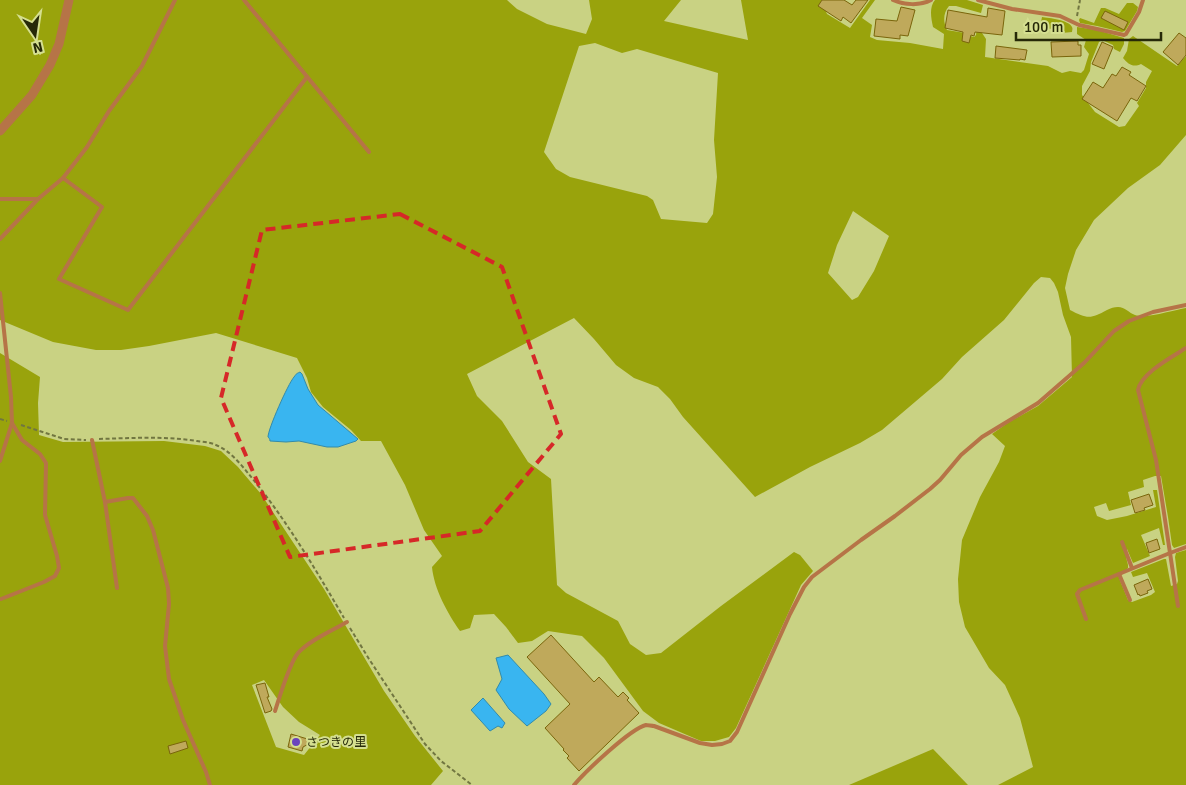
<svg xmlns="http://www.w3.org/2000/svg" width="1186" height="785" viewBox="0 0 1186 785" font-family="Signika,'Noto Sans JP',sans-serif">
  <style>
    .green { fill: #99a30c; fill-rule: evenodd }
    .water { fill: #39b5f0; stroke: #338baa }
    .building { fill: #bfa95b; stroke: #7a650b }
    .lines { fill: none; stroke-linecap: round; stroke-linejoin: round }
    .path { stroke: #717640; stroke-width: 2; stroke-dasharray: 4 2.5; stroke-linecap: butt }
    .service { stroke: #b67447; stroke-width: 4 }
    .tertiary { stroke: #b67447; stroke-width: 9 }
    .marked { fill: none; stroke: #d62828; stroke-width: 4; stroke-dasharray: 10 6; stroke-linejoin: round }
    .poi-dot { fill: #6b43bc; stroke: #d5df90; stroke-width: 2 }
    .labels { text-anchor: middle; dominant-baseline: central; stroke-width: 4; stroke-linejoin: round; paint-order: stroke }
    .poi-label { font-size: 12px; fill: #262908; stroke: #d5df90; text-anchor: start }
  </style>
  <rect width="100%" height="100%" fill="#c9d283"/>
  <g class="green">
    <path d="M0,0h507l10,9 30,15 39,10 6,-15 -3,-19h92l-17,21 84,19 -7,-40h80l6,14 23,14 20,-28h5l-13,18 10,7 -2,12 7,3 33,3 33,6 1,-15 -11,-7c-2,-9 -4,-20 2,-27h32l16,5 -2,8 -25,-7h-7c-6,7 -6,16 -2,24l18,3 1,2 8,2 2,-2 2,-16 3,2 1,12 4,6 -1,18 63,9 14,7 8,-2 11,2 3,-3 5,-16 -5,-7 2,-7 -9,-6v-7l20,3 27,8v6l-4,8 -6,-3 -1,-4 -11,-5 -3,2 -8,20 -1,9 -8,15v9l13,17 24,15 6,-1 14,-20 -2,-3 9,-15v-6l6,-11 -11,-7c-8,4 -13,0 -18,-6l4,-7 2,-12 4,-3 44,30 9,-10v79l-26,30 -32,23 -34,32 -18,30 -8,24 -3,14 5,22c17,9 21,9 37,0 4,-2 7,-3 11,-3 7,0 11,6 17,8 11,4 39,-5 51,-7v236l-12,4 -2,-3 -4,-28 -7,-41h-6l-12,4 1,7 -16,5 3,13 -22,6 -3,-8 -12,4 3,9 10,4 20,-4 29,-9 -3,-17h4l8,55h-2l-4,-17 -18,7 9,21 -17,7 -6,-14 -1,8 2,8v3l-9,10 9,22 4,2 19,-7 4,-3 -8,-19 -14,4 -2,-5 33,-13h2l5,27 6,-2 1,-3 -3,-24 1,-4 10,-3v235h-188l35,-18 -13,-49 -15,-33 -16,-17 -24,-41 -6,-25 -1,-23 4,-39 18,-43 19,-35 6,-16 -13,-12 17,-12 29,-16 34,-29 -1,-40 -8,-22 -5,-23 -4,-9 -4,-5 -9,-1 -7,6 -30,37 -42,37 -20,22 -60,51 -22,13 -50,24 -55,30 -72,-80 -13,-18 -12,-12 -24,-9 -18,-13 -22,-26 -20,-21 -107,56 10,22 25,25 26,41 23,17 6,106 9,8 52,28 12,23 16,11 15,-2 60,-47 73,-54 6,3 13,16 -12,14 -65,143 -7,9 -14,4h-14l-42,-18 -16,-12 -39,-53 -22,-22 -34,-5 -16,10 -14,2 -12,-16 -12,-13 -20,1 -4,13 -10,3c-12,-17 -26,-42 -28,-64l10,-11 -18,-26 -19,-45 -24,-44h-20l-10,-11 -28,-23 -12,-15 -4,-14 -10,-20 -81,-25 -67,13 -28,4h-25l-43,-8 -53,-22zM595,43l27,10 15,-4 81,24 -4,67 3,37 -4,37 -6,9 -46,-4 -8,-19 -6,-4 -77,-19 -14,-8 -12,-17 35,-106zM853,211l36,25 -15,35 -16,26 -6,3 -24,-27 9,-28z"/>
    <path d="M1127,3h6l5,4 -1,4 -12,20 -3,1 -25,-6 -17,-3 -1,-3 1,-2 14,5 7,-15h4l14,6z"/>
    <path d="M1042,17c7,1 27,3 30,10 1,2 0,3 0,5l-10,1 -7,-1 -3,-3 -12,-2z"/>
    <path d="M0,353l40,24 -2,26 1,32 24,7 101,-1 41,5 16,5 17,16 23,27 63,95 60,102 31,45 28,35 -12,14h-431zM264,680l19,27 16,15 21,13 -16,20 -28,-8 -24,-62z"/>
    <path d="M933,749l35,36h-119z"/>
  </g>
  <g class="water">
    <path d="M300,372l2,2 6,15 10,16 40,34 -2,2 -18,6h-11l-28,-6 -13,1 -16,-1c0,-2 -1,-3 -2,-4 0,-8 20,-53 26,-60 3,-4 2,-3 6,-5z"/>
    <path d="M508,655l36,39 7,10 -5,7 -19,15 -18,-17 -13,-19 6,-11 -6,-21z"/>
    <path d="M483,698l22,25 -3,5 -4,-2 -8,5 -19,-21z"/>
  </g>
  <g class="building">
    <path d="M822,0h22l8,5 4,-5h12l-17,23 -8,-6 -2,4 -23,-15z"/>
    <path d="M901,7l14,3 -7,26 -8,-1v4l-26,-3 2,-17 21,2z"/>
    <path d="M988,8l17,3 -3,24 -27,-3 -1,4 -3,-1 -2,8 -7,-2 1,-9 -18,-4 3,-18 39,7z"/>
    <path d="M1105,11l23,11 -4,8 -23,-12z"/>
    <path d="M1179,33l7,5v17l-8,10 -15,-13z"/>
    <path d="M1078,41v4h3v11l-29,1 -1,-15z"/>
    <path d="M1102,42l11,5 -9,22 -12,-5z"/>
    <path d="M996,46l31,4 -2,10 -5,-1v1l-25,-2z"/>
    <path d="M1122,67l9,5 -2,3 17,11 -9,15 -6,-3 -14,23 -35,-22 11,-17 10,6 9,-14 4,2z"/>
    <path d="M1149,494l4,11 -9,3 1,2 -10,3 -4,-13z"/>
    <path d="M1157,539l3,10 -11,4 -3,-10z"/>
    <path d="M1148,579l4,10 -5,2 1,2 -8,3 -1,-2 -1,1 -4,-10z"/>
    <path d="M551,635l43,47 5,-5 19,20 5,-5 6,6 -2,2 12,13 -60,58 -12,-13 2,-2 -6,-6 1,-1 -19,-21 25,-24 -43,-47z"/>
    <path d="M265,683l4,14h-2l5,12 -1,2 -6,2 -9,-28z"/>
    <path d="M291,734l23,7 -11,6 -1,4 -14,-4z"/>
    <path d="M186,741l2,7 -18,6 -2,-8z"/>
  </g>
  <g class="lines">
    <g class="path">
      <path d="M1077,16l3,-16"/>
      <path d="M0,419l7,2"/>
      <path d="M21,425l43,14 22,1"/>
      <path d="M99,439c33,-1 65,-3 98,2 6,1 13,1 19,4 15,6 26,21 36,33 35,43 64,92 92,140"/>
      <path d="M350,628l19,31 56,85 16,17 31,24"/>
    </g>
    <g class="service">
      <path d="M244,0l125,152"/>
      <path d="M893,0c11,5 27,6 38,0"/>
      <path d="M978,0l34,9 48,7 19,9 45,10 2,-1 13,-22 4,-12"/>
      <path d="M63,178l39,29 -43,72 69,31 179,-233"/>
      <path d="M0,199h38"/>
      <path d="M0,239l38,-40 25,-21 24,-31 22,-36 33,-45 33,-66"/>
      <path d="M0,293l11,104 1,26 -12,38"/>
      <path d="M92,440l13,62 23,-4h5l14,18 6,14 15,58 1,16 -4,42 4,33 14,41 23,52 4,13"/>
      <path d="M105,502l12,86"/>
      <path d="M1122,542l10,26"/>
      <path d="M1119,574l11,26"/>
      <path d="M1,599l43,-17 11,-6 4,-8 -2,-12 -12,-41 1,-52 -6,-9 -18,-14 -10,-17"/>
      <path d="M1178,606l-22,-146 -18,-70c3,-17 34,-33 48,-42"/>
      <path d="M1086,619l-9,-25 3,-4 90,-37 16,-6"/>
      <path d="M275,711c5,-15 14,-47 23,-58 10,-12 35,-23 49,-31"/>
      <path d="M574,785c12,-14 56,-56 72,-60 1,0 7,1 8,1l46,17 12,2 10,-1 8,-3 7,-9 53,-118 14,-27 8,-10 49,-37 34,-24 35,-27 10,-9 21,-25 21,-18 56,-34 46,-40 30,-32 15,-10 24,-9 33,-7"/>
    </g>
    <path class="tertiary" d="M0,131l32,-36 18,-30 9,-21 10,-44"/>
  </g>
  <path class="marked" d="M400,214l102,53 59,167 -81,97 -190,26 -69,-159 41,-168z"/>
  <circle class="poi-dot" cx="296" cy="742" r="5"/>
  <g class="labels">
    <g class="poi-label">
      <text x="306" y="742">さつきの里</text>
    </g>
  </g>
  <g transform="translate(35 35) rotate(167)" stroke="#d5df90" stroke-width="4" paint-order="stroke">
  <path d="M0-4L9 19L0 12L-9 19Z" fill="#262908"/>
  <text y="-8" font-size="14" font-weight="bold" text-anchor="middle" fill="#262908">N</text>
  </g>
  <path d="M1016 32v8h145v-8" fill="none" stroke="#262908" stroke-width="2.5"/>
  <text x="1024" y="32" font-size="15" fill="#262908" stroke="#d5df90" stroke-width="4" paint-order="stroke">100 m</text>
</svg>
